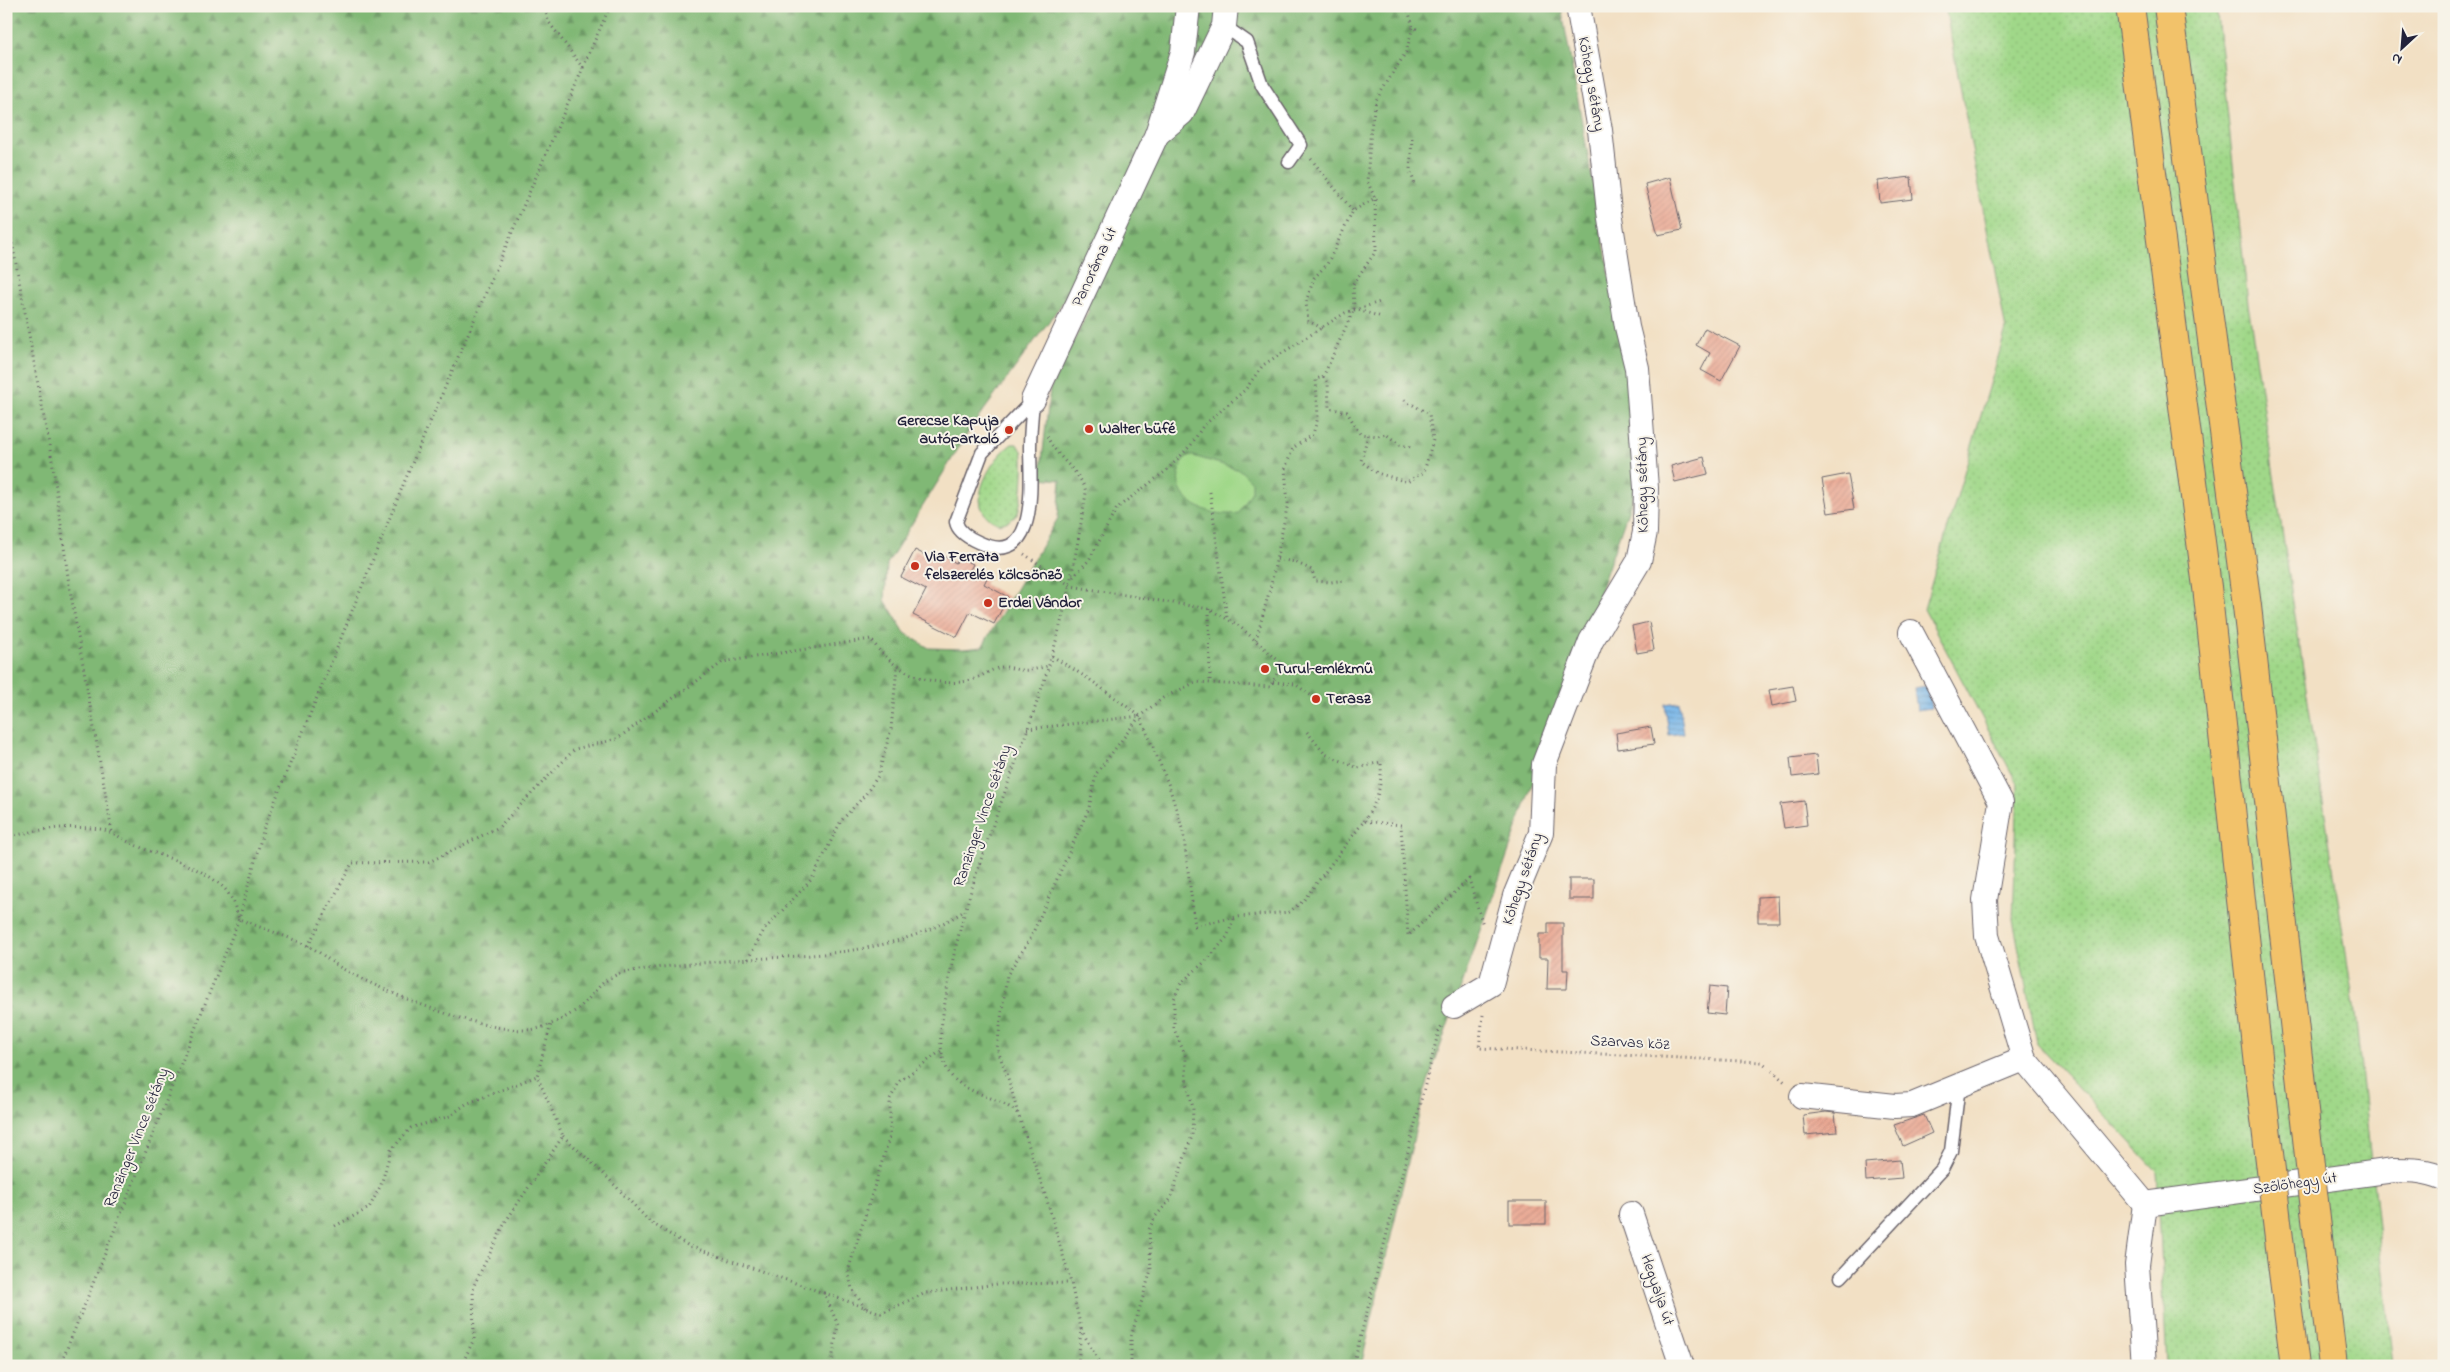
<svg xmlns="http://www.w3.org/2000/svg" width="2450" height="1372" viewBox="0 0 2450 1372" font-family="'Indie Flower',sans-serif">
  <style>
    .grass { fill: url(#grass-dots); stroke: #617d62 }
    .forest { fill: url(#forest-firs); stroke: #516d58; fill-rule: evenodd }
    .park { fill: #a0d889; stroke: #617d62 }
    .water { fill: url(#water-rules); stroke: #4b6b92 }
    .building { fill: url(#building-hatch) }
    .lines { fill: none; stroke-linecap: round; stroke-linejoin: round }
    .lane-casing { stroke: #6b646b; stroke-width: 15 }
    .street-casing { stroke: #6b646b; stroke-width: 26 }
    .highway-casing { stroke: #6b646b; stroke-width: 30 }
    .path { stroke: #6b646b; stroke-width: 3; stroke-dasharray: 1 4; stroke-linecap: butt }
    .lane { stroke: #fff; stroke-width: 12 }
    .street { stroke: #fff; stroke-width: 24 }
    .highway { stroke: #f2c26a; stroke-width: 28 }
    .highway-bridge-casing { stroke: #6b646b; stroke-width: 30; stroke-linecap: butt }
    .highway-bridge { stroke: #f2c26a; stroke-width: 28 }
    .poi-dot { fill: #c8321e; stroke: #f7f3e8; stroke-width: 2 }
    .labels { text-anchor: middle; dominant-baseline: central; stroke-width: 4; stroke-linejoin: round; paint-order: stroke }
    .street-label { font-size: 16px; fill: #22223b; stroke: #f7f3e8 }
    .poi-label { font-size: 16px; font-weight: bold; fill: #22223b; stroke: #f7f3e8; text-anchor: start }
  </style>
  <defs>
    <pattern id="grass-dots" width="8" height="8" patternUnits="userSpaceOnUse" patternTransform="scale(1.25)"><rect width="8" height="8" fill="#a0d889"/><path d="M2 2h.1M6 6h.1" fill="none" stroke="#8ab977" stroke-width="1.8" stroke-linecap="round"/></pattern>
    <pattern id="forest-firs" width="22" height="20" patternUnits="userSpaceOnUse" patternTransform="scale(1.25)"><rect width="22" height="20" fill="#80b875"/><path d="M5 1l3.5 6h-7zM16 11l3.5 6h-7z" fill="#689561"/></pattern>
    <pattern id="water-rules" width="6" height="5" patternUnits="userSpaceOnUse" patternTransform="scale(1.25)"><rect width="6" height="5" fill="#74b4e8"/><path d="M0 2.5h6" fill="none" stroke="#5f92bd"/></pattern>
    <pattern id="building-hatch" width="6" height="6" patternUnits="userSpaceOnUse" patternTransform="scale(1.25)"><rect width="6" height="6" fill="#eaa893"/><path d="M-1 1l2-2M0 6l6-6M5 7l2-2" fill="none" stroke="#c89080"/></pattern>
  </defs>
  <rect width="100%" height="100%" fill="#f7f3e8"/>
  <filter id="ink" filterUnits="userSpaceOnUse"><feTurbulence type="fractalNoise" baseFrequency=".02" numOctaves="2"/><feDisplacementMap in="SourceGraphic" scale="10" xChannelSelector="R" yChannelSelector="G"/><feConvolveMatrix kernelMatrix="1 2 1 2 8 2 1 2 1" color-interpolation-filters="sRGB"/></filter>
  <filter id="wash" filterUnits="userSpaceOnUse"><feTurbulence type="fractalNoise" baseFrequency=".0096" numOctaves="4" result="noise"/><feDisplacementMap in="SourceGraphic" scale="20" xChannelSelector="R" yChannelSelector="G"/><feGaussianBlur stdDeviation="1.12" result="paint"/><feColorMatrix in="noise" values="0 0 0 0 0 0 0 0 0 0 0 0 0 0 0 0 0 1.4 0 .05"/><feComposite in="paint" operator="in"/></filter>
  <g filter="url(#wash)">
    <rect width="100%" height="100%" fill="#f2e0c4"/>
    <g class="grass">
      <path d="M1945,6h271l32,298 107,709 38,353h-226l-10,-195 -120,-127 -24,-125 5,-134 -94,-176 82,-279z"/>
      <path d="M1012,444h5c0,1 5,6 5,7 3,9 0,55 -5,63 -4,6 -11,8 -17,10 -40,-13 -11,-64 12,-80z"/>
    </g>
    <path class="forest" d="M6,6h1555l83,459 -220,628 -63,273h-1355zM1066,298l23,12 -39,79 -10,89 21,2 -3,38 -76,129 -19,2 -34,-1 -24,-15 -20,-33 2,-36 84,-136z"/>
    <path class="park" d="M1190,455l50,15 12,12v9l-13,22c-22,5 -66,-8 -60,-39 2,-9 3,-13 11,-19z"/>
    <g class="water">
      <path d="M1928,686l3,22 -14,2 -3,-22z"/>
      <path d="M1679,702l5,31 -15,2 -4,-31z"/>
    </g>
    <g id="blocks">
      <g class="building">
        <path d="M1670,177l12,53 -24,5 -13,-51z"/>
        <path d="M1911,177l2,22 -33,4 -2,-22z"/>
        <path d="M1705,328l35,18 -19,35 -20,-11 9,-17 -14,-8z"/>
        <path d="M1704,457l4,17 -33,8 -4,-16z"/>
        <path d="M1848,474l6,35 -26,4 -6,-34z"/>
        <path d="M915,550l24,12 4,-6 13,7 3,-6 14,7 -3,6 17,8 -3,6 24,13 -14,27 -24,-12 -13,25 -44,-22 13,-25 -25,-13z"/>
        <path d="M1649,622l5,28 -17,3 -5,-27z"/>
        <path d="M1793,686l3,15 -24,5 -3,-16z"/>
        <path d="M1651,727l3,17 -36,5 -2,-16z"/>
        <path d="M1816,755l2,19 -26,3 -2,-19z"/>
        <path d="M1804,801l3,24 -23,3 -4,-24z"/>
        <rect x="1569" y="879" width="25" height="20"/>
        <path d="M1778,896l1,26h-21v-25z"/>
        <path d="M1548,923h15v47h5l-1,19h-20l1,-31h-9v-24h9z"/>
        <path d="M1710,986l17,2 -2,27 -18,-2z"/>
        <path d="M1826,1112l9,1 2,19 -32,3 -2,-20z"/>
        <path d="M1924,1115l8,18 -29,13 -9,-21z"/>
        <path d="M1900,1160l2,18 -36,3 -1,-18z"/>
        <rect x="1509" y="1201" width="37" height="23"/>
      </g>
    </g>
  </g>
  <g filter="url(#ink)">
    <use href="#blocks" fill-opacity="0" stroke="#6b646b" stroke-width="1"/>
    <g class="lines">
      <g class="lane-casing">
        <g id="lane">
          <path d="M1224,26l23,16 15,43 39,60 -12,17"/>
          <path d="M1033,400c-1,16 -3,31 -3,47 0,34 10,124 -52,95 -9,-4 -20,-10 -22,-20l26,-69z"/>
          <path d="M1841,1277l101,-108 9,-18 8,-66"/>
        </g>
      </g>
      <g class="street-casing">
        <g id="street">
          <path d="M1157,134l25,-21 42,-87 2,-20"/>
          <path d="M1033,400l124,-266 26,-82 5,-46"/>
          <path d="M1911,632l90,170 -16,98 2,36 37,123"/>
          <path d="M1454,1006l37,-22 24,-88 26,-63 3,-69 47,-123 48,-80 6,-29 1,-44 -9,-120 -10,-41 -18,-115 -9,-82 -22,-124"/>
          <path d="M1802,1096l93,10 17,-1 112,-46 121,145"/>
          <path d="M2145,1204l249,-34c18,0 33,0 50,8"/>
          <path d="M1631,1214l51,152"/>
          <path d="M2144,1366l-7,-101 8,-61"/>
        </g>
      </g>
      <g class="highway-casing">
        <g id="highway">
          <path d="M2130,6l77,581 55,506"/>
          <path d="M2168,6l79,600 55,487"/>
          <path d="M2320,1255l13,111"/>
          <path d="M2281,1256l14,110"/>
        </g>
      </g>
      <g class="path">
        <path d="M1407,6l6,21"/>
        <path d="M583,67l27,-61"/>
        <path d="M1412,138l-2,32 5,15"/>
        <path d="M1311,159l42,52"/>
        <path d="M6,209l47,257 16,118 43,248"/>
        <path d="M1354,309l28,8"/>
        <path d="M1322,328l-14,-7 -2,-19 8,-24 13,-14 26,-53 22,-13 -8,-17 4,-54 5,-27 30,-48 7,-25 7,4"/>
        <path d="M1323,377l31,-68 -1,-25 23,-33 -1,-53 5,3"/>
        <path d="M1368,435l-7,26 16,12 30,9 17,-10 9,-32 -4,-26 -28,-16"/>
        <path d="M1210,492l17,126"/>
        <path d="M1024,554l47,32 138,23 29,16 44,39 -12,23 -74,-5 -33,16 -23,18 -44,58 -7,34 -59,131 -23,36 -10,73 12,33 9,33 28,83 25,86 10,46 -3,37"/>
        <path d="M1277,559l18,3 17,8 3,11 16,1 14,-2"/>
        <path d="M1073,577l16,-17 28,-52 49,-37 25,-26 12,-19 42,-36 18,-25 82,-52 35,-11"/>
        <path d="M1209,609l1,73"/>
        <path d="M1256,640l15,-55 17,-82 -3,-34 8,-21 20,-14 5,-16 -2,-39 7,-2 5,7 1,24 18,4 13,22 18,2 8,-2 14,11 12,2"/>
        <path d="M1052,656l37,23 51,37 28,67 15,48 12,95 41,-9 53,-5 14,-11 61,-80 37,4 7,111 61,-57 14,46"/>
        <path d="M1273,682l22,2 21,15"/>
        <path d="M1027,729l113,-13"/>
        <path d="M1307,732l18,22 33,14 23,-6c1,23 -3,39 -17,59"/>
        <path d="M6,838c32,-9 62,-13 94,-9 13,2 23,11 35,16 29,13 65,20 89,43 8,8 11,20 15,31 22,9 45,16 67,26 14,6 25,18 39,25 39,22 152,70 195,58 13,-4 30,-12 40,-21 18,-16 19,-27 44,-35 41,-6 84,-10 126,-13 71,-4 152,-7 214,-48"/>
        <path d="M308,946l44,-83 77,-1 70,-35 76,-78 42,-10 106,-77 148,-23c20,32 62,51 100,41 11,-3 21,-12 32,-13 6,-1 12,3 19,3 9,1 18,-2 26,-4"/>
        <path d="M748,959l16,-29 48,-51 29,-58 24,-26 13,-19 13,-47 6,-62"/>
        <path d="M1483,1015l-4,33 283,14 24,21"/>
        <path d="M1017,1113c-21,-20 -62,-18 -72,-49 -8,-21 -3,-45 1,-67 18,-118 72,-227 106,-342 16,-53 25,-107 34,-162 -3,-20 -30,-35 -39,-57"/>
        <path d="M563,1136l43,40 44,46 39,24 135,47 14,32 -7,41"/>
        <path d="M335,1226l34,-18 12,-23 10,-35 20,-22 39,-12 16,-12 71,-28"/>
        <path d="M824,1293l57,20 45,-20 71,-9 74,-1"/>
        <path d="M865,1308l-13,-19 -4,-18 42,-135v-37l10,-18 41,-30"/>
        <path d="M1081,1329l20,37"/>
        <path d="M60,1366l179,-447 25,-91 144,-355 175,-405 -35,-47 -3,-15"/>
        <path d="M461,1366l13,-27 -1,-52 33,-66 57,-85 -26,-60 14,-52"/>
        <path d="M1131,1366v-29l20,-67 -2,-41 6,-12 15,-17 22,-64 1,-28 -7,-30v-21l-12,-28v-30l7,-16 27,-24 19,-22 8,-20"/>
        <path d="M1353,1366l86,-336 4,-6"/>
      </g>
      <use href="#lane" class="lane"/>
      <use href="#street" class="street"/>
      <use href="#highway" class="highway"/>
      <g class="highway-bridge-casing">
        <g id="highway-bridge">
          <path d="M2262,1093l19,163"/>
          <path d="M2302,1093l18,162"/>
        </g>
      </g>
      <use href="#highway-bridge" class="highway-bridge"/>
    </g>
  </g>
  <g class="poi-dot">
    <circle cx="1089" cy="429" r="5"/>
    <circle cx="1009" cy="430" r="5"/>
    <circle cx="915" cy="566" r="5"/>
    <circle cx="988" cy="603" r="5"/>
    <circle cx="1265" cy="669" r="5"/>
    <circle cx="1316" cy="699" r="5"/>
  </g>
  <g class="labels">
    <g class="street-label">
      <text transform="translate(1591 84) rotate(80)">Kőhegy sétány</text>
      <text transform="translate(1095 267) rotate(-65)">Panoráma út</text>
      <text transform="translate(1643 485) rotate(-91)">Kőhegy sétány</text>
      <text transform="translate(983 816) rotate(-71)">Ranzinger Vince sétány</text>
      <text transform="translate(1523 879) rotate(-71)">Kőhegy sétány</text>
      <text transform="translate(1630 1043) rotate(3)">Szarvas köz</text>
      <text transform="translate(137 1138) rotate(-68)">Ranzinger Vince sétány</text>
      <text transform="translate(2295 1184) rotate(-8)">Szőlőhegy út</text>
      <text transform="translate(1657 1290) rotate(71)">Hegyalja út</text>
    </g>
    <g class="poi-label">
      <text x="999" y="421" text-anchor="end">Gerecse Kapuja<tspan x="999" dy="18">autóparkoló</tspan></text>
      <text x="1099" y="429">Walter büfé</text>
      <text x="925" y="557">Via Ferrata<tspan x="925" dy="18">felszerelés kölcsönző</tspan></text>
      <text x="998" y="603">Erdei Vándor</text>
      <text x="1275" y="669">Turul-emlékmű</text>
      <text x="1326" y="699">Terasz</text>
    </g>
  </g>
  <rect width="2450" height="1372" fill="none" stroke="#f7f3e8" stroke-width="25"/>
  <g transform="translate(2402 48) rotate(206)" stroke="#f7f3e8" stroke-width="4" paint-order="stroke">
  <path d="M0-4L9 19L0 12L-9 19Z" fill="#22223b"/>
  <text y="-8" font-size="14" font-weight="bold" text-anchor="middle" fill="#22223b">N</text>
  </g>
</svg>
